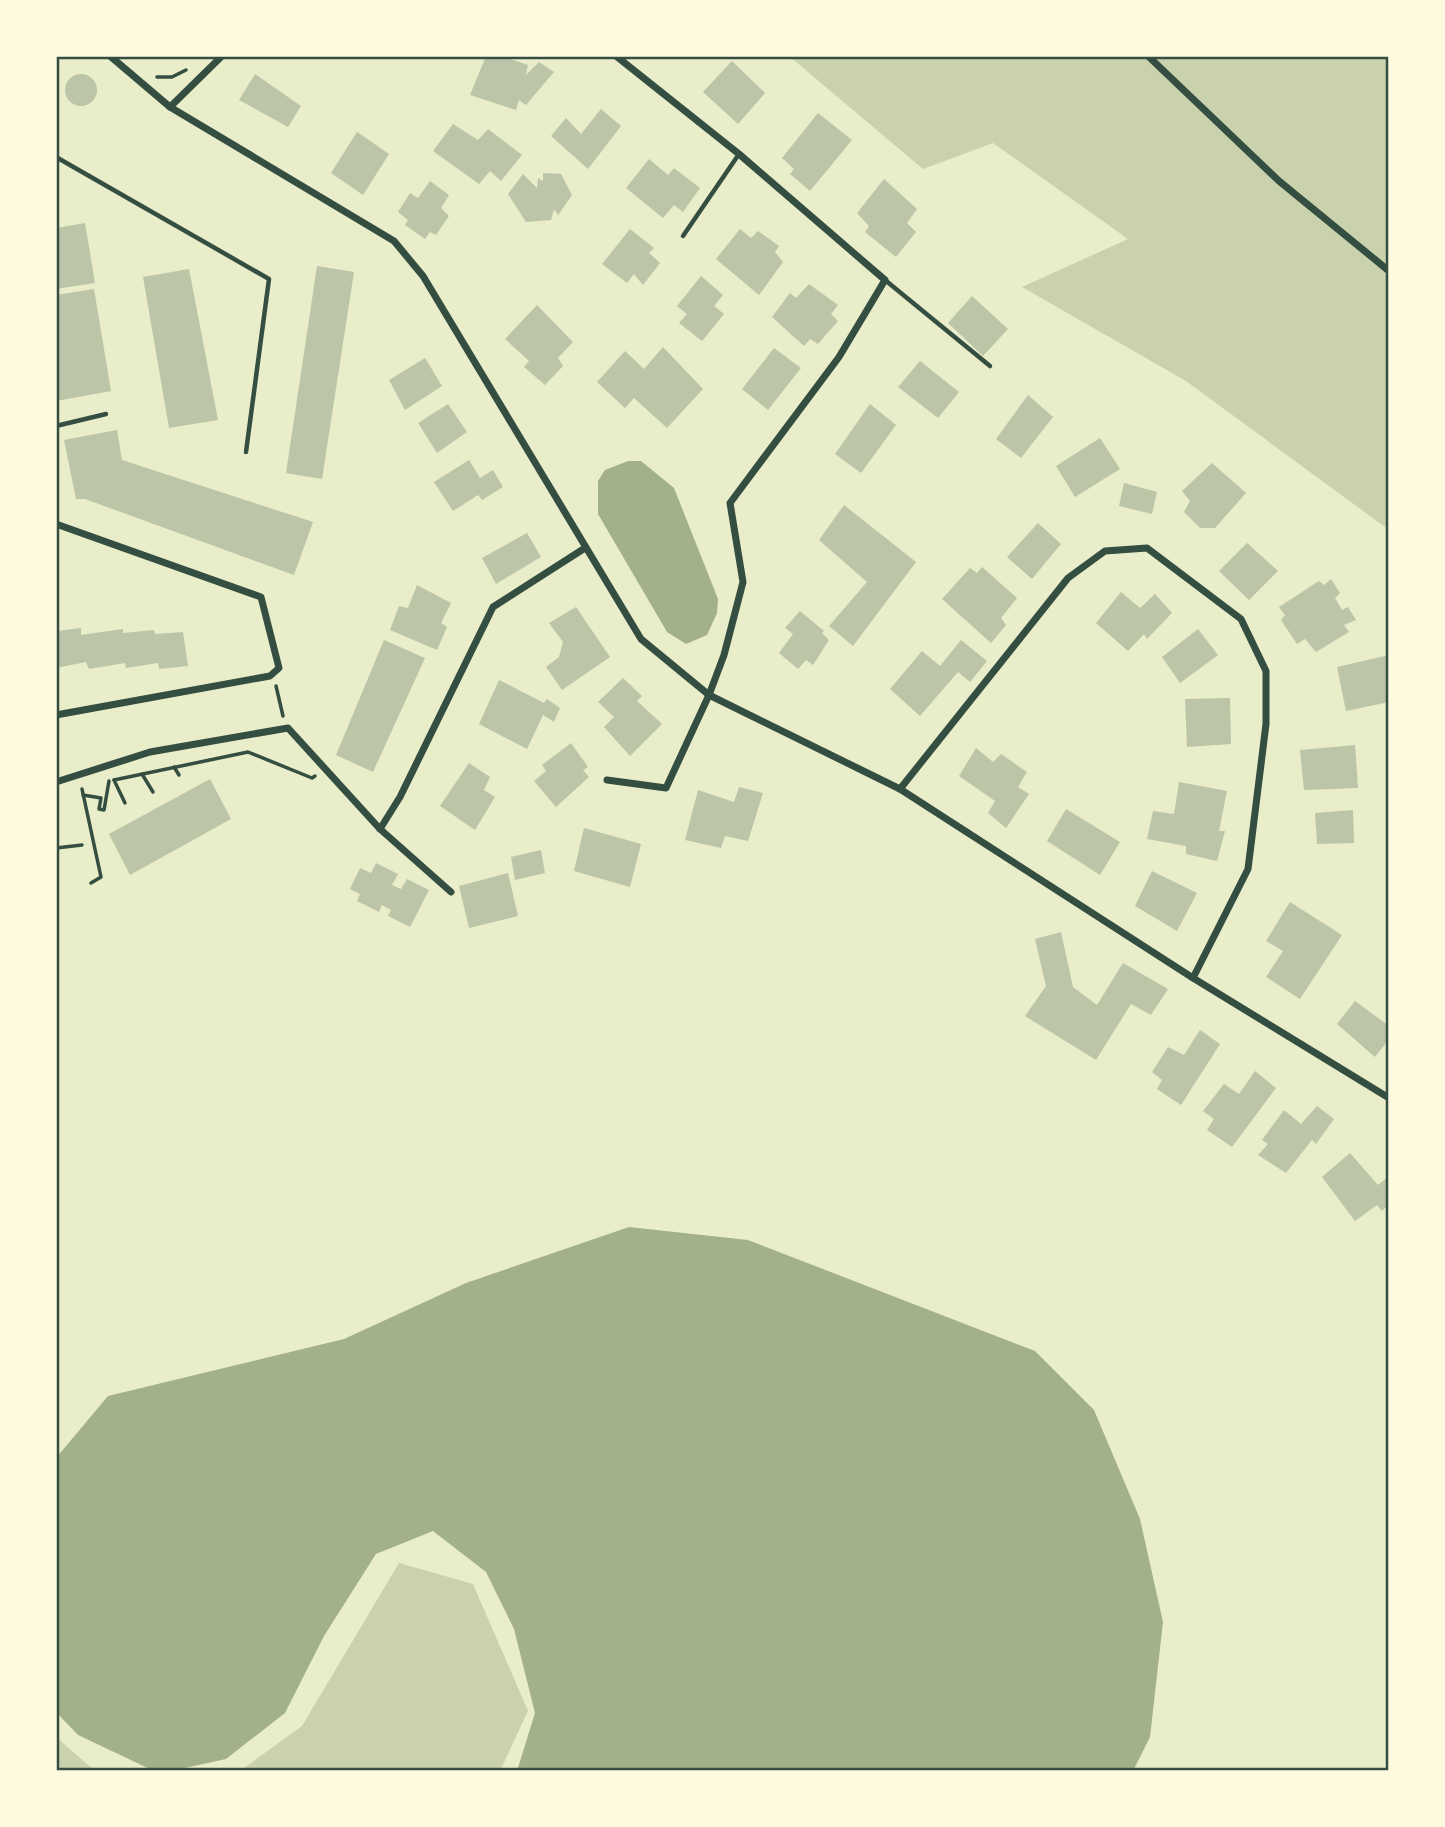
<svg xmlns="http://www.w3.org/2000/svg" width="1445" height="1827" viewBox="0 0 1445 1827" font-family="'Alegreya Sans',sans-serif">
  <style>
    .green { fill: #cad2ad }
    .water { fill: #a3b18a }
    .building { fill: #bcc5a7 }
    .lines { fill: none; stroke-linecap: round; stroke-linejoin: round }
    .path { stroke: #344e41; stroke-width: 3.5 }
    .service { stroke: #344e41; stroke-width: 4.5 }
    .minor { stroke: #344e41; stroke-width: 7 }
    .neatline { fill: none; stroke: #344e41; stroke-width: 2.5 }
  </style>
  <rect width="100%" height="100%" fill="#e9edc9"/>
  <g class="green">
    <path d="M789,56h600v474l-203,-149 -164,-94 106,-48 -135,-96 -70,26z"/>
    <path d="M399,1563l74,21 55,127 -28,60h-260l62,-45z"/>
    <path d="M56,1737l39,34h-39z"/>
  </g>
  <g class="water">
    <path d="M628,461h13l33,27 44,111 -1,14 -10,22 -21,9 -19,-12 -69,-118v-33l7,-11z"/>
    <path d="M629,1227l119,13 287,111 59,59 46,109 23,103 -13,115 -17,34h-616l18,-58 -21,-84 -28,-57 -53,-41 -57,23 -52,82 -39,77 -59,46 -55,12h-17l-76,-36 -22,-23v-254l52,-62 236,-57 122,-56z"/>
  </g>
  <g class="building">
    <path d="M486,56h15l27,9 -2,10 13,-13 15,10 -28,33 -7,-5 -3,10 -46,-15z"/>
    <path d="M732,61l33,32 -27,31 -35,-32z"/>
    <path d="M255,74l46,32 -13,21 -49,-27z"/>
    <circle cx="81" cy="90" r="16"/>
    <path d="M601,109l20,17 -33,43 -37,-33 15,-18 15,16z"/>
    <path d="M818,113l34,27 -42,51 -20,-17 4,-5 -12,-11z"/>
    <path d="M453,124l25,16 10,-11 34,26 -21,26 -11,-10 -11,13 -46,-33z"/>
    <path d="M357,132l32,22 -26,41 -32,-22z"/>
    <path d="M649,159l19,16 6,-7 26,20 -17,24 -9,-7 -11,13 -37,-30z"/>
    <path d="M543,173l18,1 11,21 -14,20 -4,-6 -3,11 -25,2 -18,-28 15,-20 14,14 1,-10 5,3z"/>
    <path d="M884,179l33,30 -10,14 9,9 -20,25 -31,-25 4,-6 -12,-13z"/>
    <path d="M430,181l19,14 -8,13 8,8 -13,19 -6,-3 -5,7 -20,-14 3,-5 -10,-8 12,-19 8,5z"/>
    <path d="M85,223l10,60 -39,6v-61z"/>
    <path d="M630,229l24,19 -5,5 11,10 -17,22 -9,-11 -7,9 -25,-19z"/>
    <path d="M740,229l11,9 7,-7 21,15 -4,6 8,10 -24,33 -43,-36z"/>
    <path d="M317,266l37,6 -32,207 -36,-6z"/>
    <path d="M189,269l29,151 -49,8 -26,-151z"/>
    <path d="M701,276l22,19 -9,11 10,8 -22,27 -23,-18 8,-9 -10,-8z"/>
    <path d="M809,284l29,21 -7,9 7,7 -20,23 -8,-5 -6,7 -32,-29 18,-24 6,5z"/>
    <path d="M94,289l17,102 -55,10v-106z"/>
    <path d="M972,296l36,33 -25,27 -35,-33z"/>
    <path d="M537,305l36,37 -15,16 5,8 -18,19 -21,-18 5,-6 -24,-22z"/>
    <path d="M663,347l40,42 -36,39 -33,-30 -9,10 -28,-26 28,-31 19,18z"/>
    <path d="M774,348l27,20 -33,42 -26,-21z"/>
    <path d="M425,358l17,28 -37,24 -16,-30z"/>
    <path d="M920,361l39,31 -21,26 -40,-31z"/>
    <path d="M1028,395l25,22 -32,41 -25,-19z"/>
    <path d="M448,404l19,28 -30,21 -19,-30z"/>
    <path d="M870,404l26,21 -35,48 -26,-19z"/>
    <path d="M117,430l5,30 191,62 -19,53 -209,-76h-9l-12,-59z"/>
    <path d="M1100,438l20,31 -45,28 -19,-31z"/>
    <path d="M469,460l11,18 13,-8 10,17 -21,13 -4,-5 -25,16 -19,-29z"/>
    <path d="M1212,463l34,30 -31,35h-15l-16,-16 6,-11 -8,-10z"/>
    <path d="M1124,483l33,9 -5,22 -33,-8z"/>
    <path d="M844,505l72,57 -63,84 -24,-20 38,-44 -48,-42z"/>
    <path d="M1038,523l23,21 -29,35 -25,-22z"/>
    <path d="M527,533l14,24 -45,27 -14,-26z"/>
    <path d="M1247,543l31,28 -29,29 -30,-29z"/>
    <path d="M982,567l35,31 -16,20 5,7 -15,18 -49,-44 28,-31 7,5z"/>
    <path d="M1331,579l9,14 -5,5 7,12 6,-3 8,13 -12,5 5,7 -33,20 -11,-13 -8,5 -16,-24 4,-5 -6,-8 40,-26 5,4z"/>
    <path d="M417,585l34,18 -10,20 6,4 -10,23 -47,-20 9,-24 9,2z"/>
    <path d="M1121,592l19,16 15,-14 17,19 -25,26 -3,-5 -16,17 -32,-28z"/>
    <path d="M576,607l34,50 -48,33 -16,-23 13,-10 4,-15 -14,-19z"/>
    <path d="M800,611l24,20 -2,2 7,7 -16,25 -7,-5 -8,9 -19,-16 14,-19 -8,-6z"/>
    <path d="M81,628v7l42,-6v4l31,-3 1,4 28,-2 5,34 -29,3 -1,-6 -32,5 -1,-5 -36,6 -3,-7 -30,6v-37z"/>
    <path d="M1198,629l20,26 -38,28 -18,-26z"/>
    <path d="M384,640l41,18 -52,114 -37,-17z"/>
    <path d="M961,640l26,21 -17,21 -12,-10 -38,44 -30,-27 32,-38 18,15z"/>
    <path d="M1389,655v47l-43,9 -9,-44z"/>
    <path d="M623,678l19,18 -5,5 25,23 -32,32 -26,-29 10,-10 -16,-15z"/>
    <path d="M499,680l45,23 3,-4 13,9 -6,14 -11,-7 -16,34 -48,-25z"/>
    <path d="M1230,698l1,46 -44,3 -2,-48z"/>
    <path d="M571,743l17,24 -5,3 6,7 -33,30 -22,-26 12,-10 -4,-6z"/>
    <path d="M1355,745l3,43 -54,2 -4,-40z"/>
    <path d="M976,748l17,14 8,-8 26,18 -9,15 11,7 -23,34 -18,-15 7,-12 -36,-25z"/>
    <path d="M469,763l21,14 -6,13 11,7 -20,33 -35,-24z"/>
    <path d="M210,779l21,40 -101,56 -21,-41z"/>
    <path d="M1179,782l48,9 -8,40h6l-8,30 -31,-7v-8l-39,-7 6,-28 21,3z"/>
    <path d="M739,787l24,6 -15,48 -23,-5 -4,12 -36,-8 13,-50 36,12z"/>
    <path d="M1066,809l54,33 -20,33 -53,-34z"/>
    <path d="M1353,810l1,33 -37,1 -2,-31z"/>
    <path d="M584,828l57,16 -11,43 -56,-16z"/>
    <path d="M541,850l4,23 -30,7 -4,-23z"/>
    <path d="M376,863l22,11 -6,11 9,4 6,-10 22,11 -19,37 -22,-11 3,-6 -9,-5 -3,7 -22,-11 3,-7 -10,-5 10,-21 11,5z"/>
    <path d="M1152,871l45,22 -20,38 -42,-25z"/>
    <path d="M508,873l10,43 -49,12 -10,-42z"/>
    <path d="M1290,902l52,33 -42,64 -34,-22 17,-26 -17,-10z"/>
    <path d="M1061,932l12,55 24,18 26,-42 45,26 -17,26 -20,-11 -35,56 -71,-44 21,-30 -11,-47z"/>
    <path d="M1355,1001l34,25v13l-14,18 -38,-33z"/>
    <path d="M1200,1030l20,14 -39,61 -24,-16 5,-9 -10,-8 16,-25 16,8z"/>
    <path d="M1255,1071l21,17 -44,59 -25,-17 7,-11 -11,-8 21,-27 15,10z"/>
    <path d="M1317,1106l17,13 -18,25 -4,-4 -26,33 -28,-18 10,-11 -6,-4 22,-30 17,14z"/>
    <path d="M1350,1153l28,32 11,-9v28l-7,7 -5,-6 -22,16 -33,-44z"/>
  </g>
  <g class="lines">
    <g class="path">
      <path d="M157,77h15l14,-7"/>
      <path d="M276,686l7,30"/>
      <path d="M174,767l5,8"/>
      <path d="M142,774l11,18"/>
      <path d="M114,780l134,-28 64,26 3,-2"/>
      <path d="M114,780l11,23"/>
      <path d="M82,789l19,88 -10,6"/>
      <path d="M83,795l18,3 -2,11 5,1 5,-29"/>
      <path d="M56,848l26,-3"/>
    </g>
    <g class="service">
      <path d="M56,157l213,122 -23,173"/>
      <path d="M683,236l56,-82"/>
      <path d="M885,280l105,86"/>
      <path d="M56,426l50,-12"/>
    </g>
    <g class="minor">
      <path d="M110,56l60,51 224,134 29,35 218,363 68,56 191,94 293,189 196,120"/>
      <path d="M1148,56l131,125 110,90"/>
      <path d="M170,107l52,-51"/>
      <path d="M56,524l205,73 18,71 -9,8 -214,39"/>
      <path d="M607,780l59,8 43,-93 15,-40 19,-73 -13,-79 109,-146 46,-77 -146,-126 -123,-98"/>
      <path d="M56,782l94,-30 138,-24 92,101 71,63"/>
      <path d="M900,789l168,-211 37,-27 42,-3 94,71 25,52v53l-18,145 -55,109"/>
      <path d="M380,829l20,-32 93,-190 92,-59"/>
    </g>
  </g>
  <rect width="1445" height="1827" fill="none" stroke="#fefae0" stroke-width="116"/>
  <rect x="58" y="58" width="1329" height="1711" class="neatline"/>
</svg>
